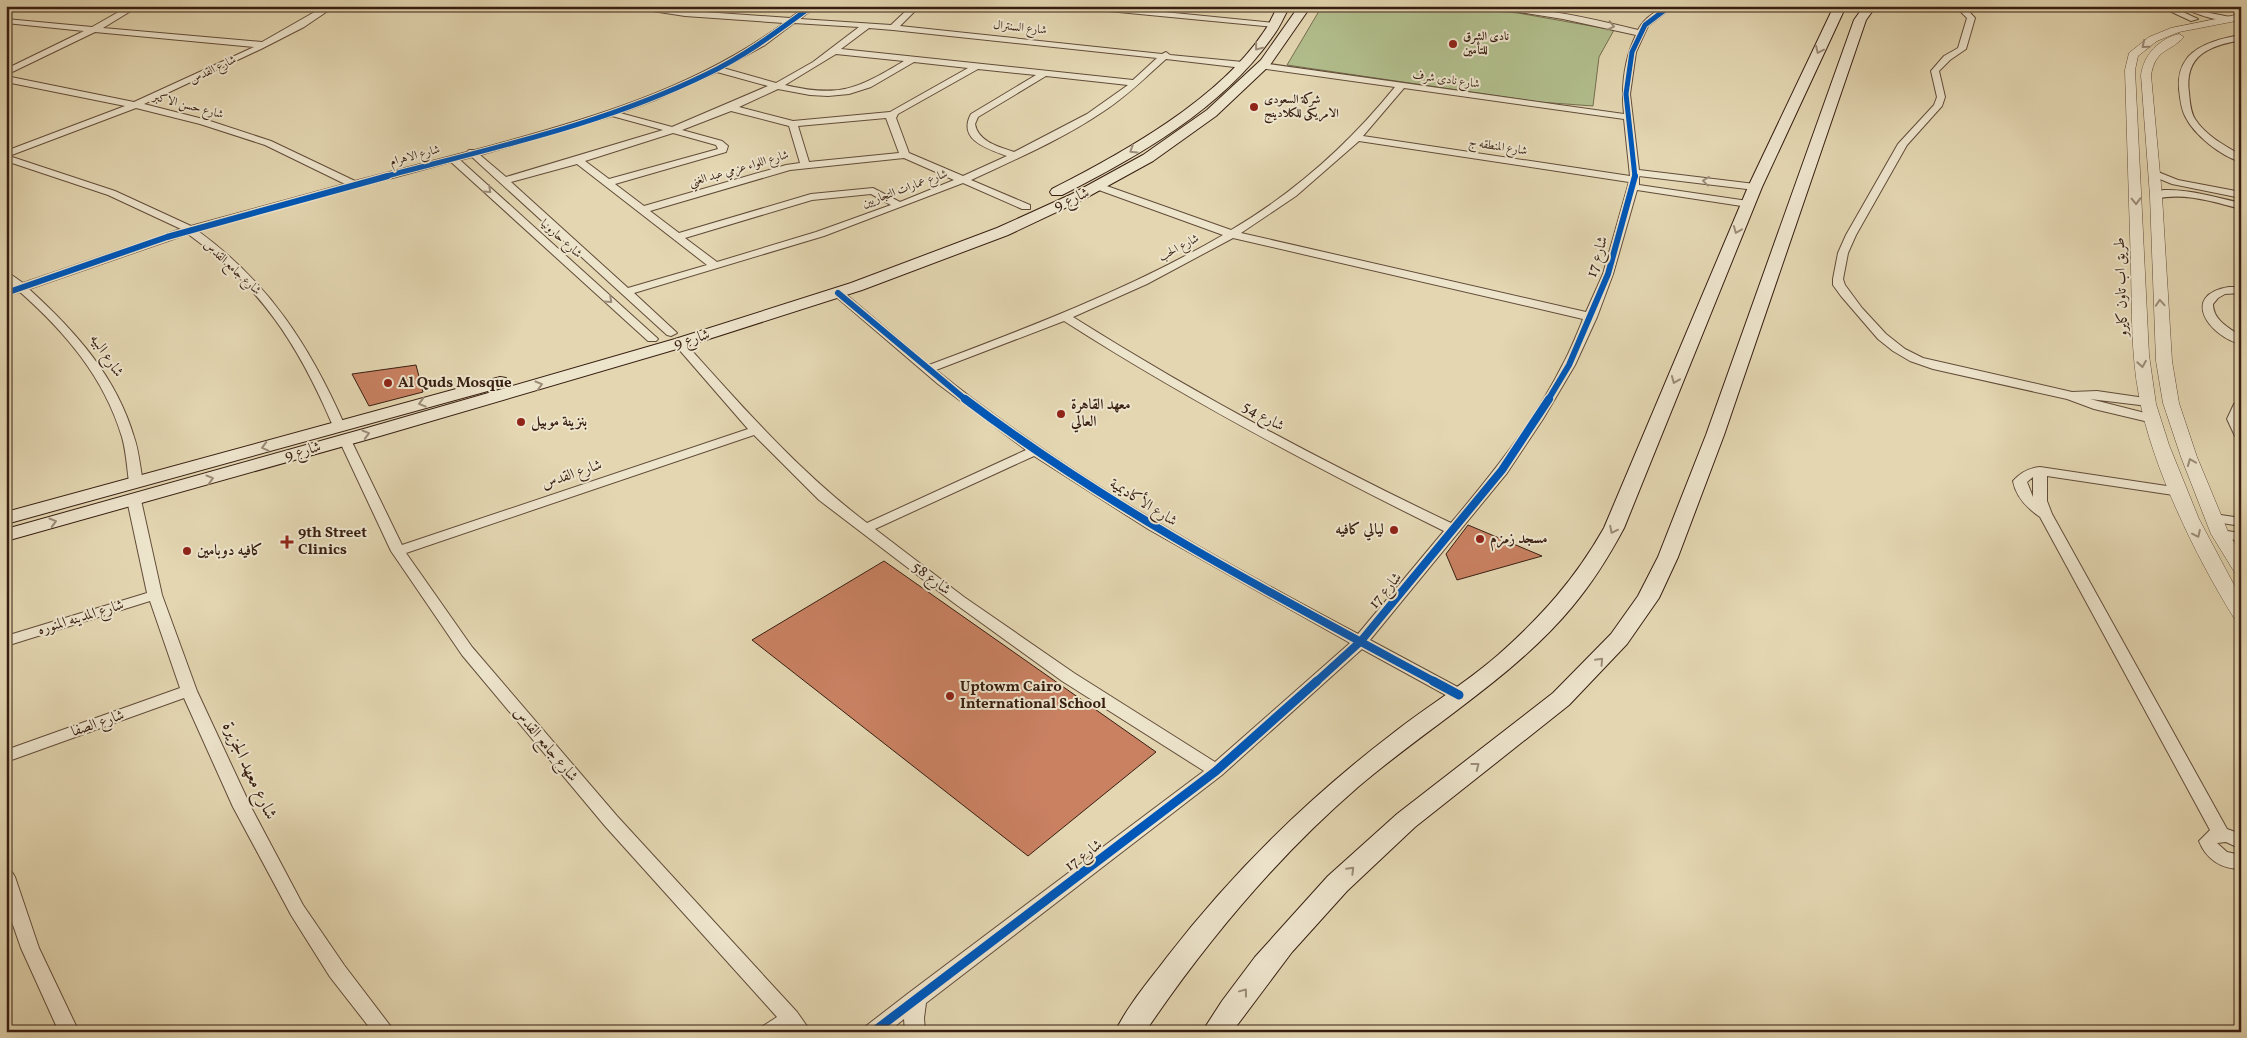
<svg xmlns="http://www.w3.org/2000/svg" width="2247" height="1038" viewBox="0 0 2247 1038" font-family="Vollkorn,Amiri,serif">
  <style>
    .green { fill: #b2be8d; stroke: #746e4f }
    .building { fill: #c98162; stroke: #371e11 }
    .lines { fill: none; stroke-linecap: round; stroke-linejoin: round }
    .minor-casing { stroke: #624c39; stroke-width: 2 }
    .tertiary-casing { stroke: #624c39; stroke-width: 1 }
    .secondary-casing { stroke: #371e11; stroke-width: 2 }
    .minor { fill: #ede4cc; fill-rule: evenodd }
    .tertiary { fill: #ede4cc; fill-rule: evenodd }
    .secondary { fill: #ede4cc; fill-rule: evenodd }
    .cycleway-far3-casing { stroke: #ede4cc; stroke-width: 7 }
    .cycleway-far2-casing { stroke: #ede4cc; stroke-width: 9 }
    .cycleway-far1-casing { stroke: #ede4cc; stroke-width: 11 }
    .cycleway-casing { stroke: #ede4cc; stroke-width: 12 }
    .cycleway-far3 { stroke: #0057b8; stroke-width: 5 }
    .cycleway-far2 { stroke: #0057b8; stroke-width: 6 }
    .cycleway-far1 { stroke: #0057b8; stroke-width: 8 }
    .cycleway { stroke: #0057b8; stroke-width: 9 }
    .oneway { stroke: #9b8b78 }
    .poi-dot { fill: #8f2418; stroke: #ede4cc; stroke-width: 2 }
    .labels { text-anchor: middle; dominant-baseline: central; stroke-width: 4; stroke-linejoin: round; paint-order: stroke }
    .far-street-label { font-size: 12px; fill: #371e11; stroke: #ede4cc }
    .far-poi-label { font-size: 12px; font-weight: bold; fill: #371e11; stroke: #ede4cc; text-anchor: start }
    .street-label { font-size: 15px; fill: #371e11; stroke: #ede4cc }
    .poi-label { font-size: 15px; font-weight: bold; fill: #371e11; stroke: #ede4cc; text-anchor: start }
    .near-street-label { font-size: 18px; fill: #371e11; stroke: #ede4cc }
  </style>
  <rect width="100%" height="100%" fill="#e3d6b1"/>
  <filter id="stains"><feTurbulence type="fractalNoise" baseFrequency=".004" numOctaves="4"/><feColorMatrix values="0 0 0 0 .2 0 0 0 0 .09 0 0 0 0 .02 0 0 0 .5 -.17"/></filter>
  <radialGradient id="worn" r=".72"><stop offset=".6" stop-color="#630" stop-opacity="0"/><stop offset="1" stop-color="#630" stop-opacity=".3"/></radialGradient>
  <path class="green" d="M1322,6h105l91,7 96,17 -15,27 -6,49 -54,-4 -252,-37z"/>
  <g class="building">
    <path d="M416,365l7,27 -54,14 -17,-32z"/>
    <path d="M1468,525l74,31 -85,24 -11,-26z"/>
    <path d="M884,561l272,191 -128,104 -276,-216z"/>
  </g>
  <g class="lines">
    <g class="minor-casing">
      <g id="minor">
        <path d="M6,6h9l-9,5z"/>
        <path d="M129,6h10l-36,22 159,14 63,-36h10l-31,21 -43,22 -117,55 63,16 64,21 84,40 112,-29 2,-2h6c109,-29 218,-60 309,-127l-99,-7 -65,-10 170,12 17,-12h9l-16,13 91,6 20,-19h9l-20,20 262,28 4,-2 4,3 73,7 4,3 -4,3 -77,-9c-20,18 -39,37 -62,52 -41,28 -88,48 -133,69l59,25v4h-8l-59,-26 -139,53 -190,57 41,38 2,2 -6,3 -4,-1 -195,-178 -12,3 196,177 2,2 -2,2h-8l-197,-179 -253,69c71,52 112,115 147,195l-6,4 -6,-4c-35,-82 -72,-139 -145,-192l-159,55c46,42 87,87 105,148 5,14 6,30 9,45l-7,4 -7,-4c-2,-15 -3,-31 -7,-45 -18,-60 -57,-105 -102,-145l-14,4v-7l8,-2 -8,-7v-9l17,12 158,-54 -73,-34 -102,-34v-10l119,-45 -119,-24v-6l128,26 120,-55 -159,-15 -89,43v-6l78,-38 -78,-8v-4l86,8zM794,23l65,4 -46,35 -37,21 -53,-15 42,-23zM869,28l24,2 264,28 -24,22 -292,-31zM836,54l68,7c-47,28 -64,37 -119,24zM914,62l54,6 -78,44 -97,9 -54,-14 39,-18 32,6 18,1 21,-2 22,-7zM978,69l58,6 -65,39c-14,26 17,35 36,42l-44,20 -54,-23 -13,-35 2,-4zM717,72l51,14 -96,41 -52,-14 35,-13zM1046,76l82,9 -41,29 -73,38c-14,-5 -36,-10 -39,-28l3,-7zM136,108l64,16 65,21 80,39 -154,42 -76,-35 -106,-35zM731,111l58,15 11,37 -14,2 -142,41 -29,-22 111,-32 2,-6 -6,-5 -40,-11zM612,116l51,14 -157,47 -26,-22zM886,118l13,35 -90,9 -11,-36zM673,133l43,12 2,4 -109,30 -24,-18zM904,158l50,22 -54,22 -27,-14 -62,6 -132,39 -29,-22 140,-41zM577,164l130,101 -79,23 -117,-106zM871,194l20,11 -75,27 -99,30 -32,-24 127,-38z"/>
        <path d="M1073,6h31l170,17 4,2 -4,2 -197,-19z"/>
        <path d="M1481,6c54,0 106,11 157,24 6,-12 22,-24 36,-24l-26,20 -12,26 -6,42 9,76 116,14 5,3 -5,3 -116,-14v9l109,16 5,3 -5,3 -111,-17 -24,84 -16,43 -22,48 -32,54 -36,54 -137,167 95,51 2,4 -2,4 -6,1 -6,-1 -91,-50 -140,126 -296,228 -2,15 1,14h-20l-1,-13 -16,13h-25l3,-6 44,-34 294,-221 -142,-90 -108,-78 -135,-103 -65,-65 -348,118 66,94 145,169 180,196 14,20h-51l3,-6 14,-9 -172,-191 -143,-171 -71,-104 -52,-111 1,-3h10l1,3 51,105 346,-116 -72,-83 -2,-2 2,-2h8c58,64 113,128 183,181l159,-73 -88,-66 -104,-89 -2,-2 2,-2h8l87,74c101,-38 201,-76 294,-130l-127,-46v-4h8l127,45c63,-37 118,-86 164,-143l-136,-19 -1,-2 4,-3 362,51c-3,-28 0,-54 12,-79l-73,-16zM1404,88l220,31 6,57 -267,-40zM1359,141l270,41 -26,92 -17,38 -345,-79 55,-37zM1233,238l350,81c-6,15 -12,30 -20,45 -29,58 -71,110 -112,159 -130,-62 -256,-129 -378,-206l74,-33zM1064,321c122,78 250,146 380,210l-86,103c-147,-78 -292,-159 -422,-264zM1034,456l114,73 202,114 -135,119 -141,-89 -110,-76 -89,-68z"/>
        <path d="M1592,6l-4,2 -39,1 -4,-2z"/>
        <path d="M1955,6h9l11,12 -9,31 -16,11 -11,11 6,26 -3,9 -35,39 -51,90 -8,18 -5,26 2,6 17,23 24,26 19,15 18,9 149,34 25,-1 55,8 2,3 -2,3 -4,1 -58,-7 67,17 2,3 -2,3 -4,1 -59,-14 -27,-10 -134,-30 -23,-8 -17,-10 -15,-12 -37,-43 -8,-11v-6l5,-26 8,-18 52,-91 36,-39 3,-8 -6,-26 13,-15 14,-8 9,-30z"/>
        <path d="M2159,6h11l28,13 -7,2z"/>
        <path d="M2181,6h12l17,7 25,5c-10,7 -44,-5 -54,-12z"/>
        <path d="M2241,35v5c-32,6 -57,15 -52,53 1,8 1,18 6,26 10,16 30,27 46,36v7c-20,-6 -47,-27 -56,-46 -4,-8 -5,-18 -6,-27 -1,-12 1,-22 9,-32 13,-14 35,-19 53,-22z"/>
        <path d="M2153,170l25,10 63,12v6l-69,-14 -22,-9v-4z"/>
        <path d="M2163,190c26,-1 52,7 78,13v6c-28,-7 -57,-17 -85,-10l-5,-3z"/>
        <path d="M2229,287h12v6l-16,1 -7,4 -5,6c0,16 16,24 28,32v8c-31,-7 -62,-49 -12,-57z"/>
        <path d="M2238,403l3,1v36l-6,-4 -8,-17 7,-15z"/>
        <path d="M2040,467l140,21 7,4 -7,4 -133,-20v25l5,13 175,315 14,5v15l-15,-7 -9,1 10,9 14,3v14c-20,0 -35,-10 -42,-28l11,-11 -170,-313c-13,-9 -24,-20 -27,-36 8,-9 16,-13 27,-14zM2033,477v20l-6,-15z"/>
        <path d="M134,496l7,4 21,95 35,96 54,116 52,98 41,60 51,67h-22l-43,-55 -39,-62 -58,-108 -49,-109 -178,64v-12l174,-62 -30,-87 -144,45v-10l141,-43 -20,-93z"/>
        <path d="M2214,514l27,4v8l-32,-5 -2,-3z"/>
        <path d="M2220,530l21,3v8l-26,-4 -2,-3z"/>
        <path d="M6,870l6,2 3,5 24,71 40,84h-20l-38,-84 -15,-43z"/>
      </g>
    </g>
    <g class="tertiary-casing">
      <g id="tertiary">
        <path d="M2241,14v6l-62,12 -22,9 -19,15 -3,14 14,285 7,49 13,41 30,74 42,79v22l-7,-2c-38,-61 -82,-151 -95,-222 -8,-42 -7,-86 -8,-129 -2,-65 -4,-131 -6,-197l4,-17 20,-16 22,-9z"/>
        <path d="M2179,34l5,3c-15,16 -28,11 -33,38l11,121 10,165 7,42 18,54 32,77 12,20v21l-6,-2 -24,-39 -30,-77 -18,-54 -7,-42 -6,-165 -9,-121c3,-21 18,-36 38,-41z"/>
      </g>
    </g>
    <g class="secondary-casing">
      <g id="secondary">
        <path d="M1278,6h12c-6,10 -10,21 -17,30 -50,72 -134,120 -211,159h-10l-2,-3 2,-3c71,-36 166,-89 211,-156 6,-8 10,-18 15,-27z"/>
        <path d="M1299,6h12l-41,59 -54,51 -63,45 -71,39 -74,35 -146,55 -175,56 -307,90 -374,105v-12l361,-101 308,-89 176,-56 146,-55 75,-34 71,-39 64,-45 54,-50z"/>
        <path d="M1834,6h12l-84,181 -138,341c-15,28 -31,54 -52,79 -57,69 -145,121 -214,180 -82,71 -152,155 -213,245h-30c13,-27 34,-51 52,-75 65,-84 140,-158 225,-223 34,-27 73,-50 106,-79 44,-39 77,-76 106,-127l144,-341z"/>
        <path d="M1864,6h12l-10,14 -142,415 -46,122 -19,41 -32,46 -58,61 -154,122 -68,64 -55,61 -60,80h-30l20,-31 33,-44 73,-81 69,-62 156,-121 58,-59 27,-38 20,-39 48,-122 148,-415z"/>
        <path d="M500,377l6,1 3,4 -3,4 -500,138v-12z"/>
      </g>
    </g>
    <use href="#minor" class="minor"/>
    <use href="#tertiary" class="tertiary"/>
    <use href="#secondary" class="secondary"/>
    <g class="cycleway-far3-casing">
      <g id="cycleway-far3">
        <path d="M383,177c109,-29 222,-53 324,-103 38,-18 71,-43 105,-68"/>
        <path d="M1635,177l-9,-83 6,-42 13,-27 25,-19"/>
      </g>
    </g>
    <g class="cycleway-far2-casing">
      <g id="cycleway-far2">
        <path d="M6,293l161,-56 221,-61"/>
        <path d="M838,293l128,107"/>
        <path d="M1548,400l21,-35 39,-91 27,-98"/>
      </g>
    </g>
    <g class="cycleway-far1-casing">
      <g id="cycleway-far1">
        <path d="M965,399c146,111 309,196 470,283"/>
        <path d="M1316,682l45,-41 141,-171 47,-71"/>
      </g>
    </g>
    <g class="cycleway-casing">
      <g id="cycleway">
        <path d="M1433,681l26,14"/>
        <path d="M873,1032l343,-261 101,-90"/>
      </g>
    </g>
    <use href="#cycleway-far3" class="cycleway-far3"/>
    <use href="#cycleway-far2" class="cycleway-far2"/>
    <use href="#cycleway-far1" class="cycleway-far1"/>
    <use href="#cycleway" class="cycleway"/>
  </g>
  <defs><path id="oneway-chevron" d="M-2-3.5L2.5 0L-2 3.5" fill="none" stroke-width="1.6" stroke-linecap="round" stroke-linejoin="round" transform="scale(1.25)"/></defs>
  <g class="oneway">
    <use href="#oneway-chevron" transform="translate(1611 26) rotate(13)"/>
    <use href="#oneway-chevron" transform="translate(2145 45) rotate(141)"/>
    <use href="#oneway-chevron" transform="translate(1258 47) rotate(128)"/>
    <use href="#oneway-chevron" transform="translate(1819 50) rotate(115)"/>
    <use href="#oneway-chevron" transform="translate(1133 150) rotate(148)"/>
    <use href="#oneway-chevron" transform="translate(1706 181) rotate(-173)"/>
    <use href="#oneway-chevron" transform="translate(488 190) rotate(42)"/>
    <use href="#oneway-chevron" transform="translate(2136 201) rotate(88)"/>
    <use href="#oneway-chevron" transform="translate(1737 230) rotate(112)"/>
    <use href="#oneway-chevron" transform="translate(609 300) rotate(42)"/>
    <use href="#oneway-chevron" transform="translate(2160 303) rotate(-94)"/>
    <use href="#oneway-chevron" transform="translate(2142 364) rotate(81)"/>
    <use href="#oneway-chevron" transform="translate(1675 380) rotate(112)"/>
    <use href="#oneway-chevron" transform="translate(539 385) rotate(-16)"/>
    <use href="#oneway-chevron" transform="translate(422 403) rotate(164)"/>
    <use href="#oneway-chevron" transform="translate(366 434) rotate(-16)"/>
    <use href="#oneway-chevron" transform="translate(265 447) rotate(165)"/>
    <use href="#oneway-chevron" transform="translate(2191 462) rotate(-112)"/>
    <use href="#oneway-chevron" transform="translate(210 479) rotate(-16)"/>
    <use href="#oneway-chevron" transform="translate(53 522) rotate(-16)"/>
    <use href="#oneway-chevron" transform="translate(1613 530) rotate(116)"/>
    <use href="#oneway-chevron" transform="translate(2197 534) rotate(65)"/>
    <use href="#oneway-chevron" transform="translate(1600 661) rotate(-47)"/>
    <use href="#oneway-chevron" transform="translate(1476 766) rotate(-38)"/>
    <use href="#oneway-chevron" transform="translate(1351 870) rotate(-45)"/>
    <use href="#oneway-chevron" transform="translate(1244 992) rotate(-53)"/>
  </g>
  <g class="poi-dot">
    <circle cx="1453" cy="44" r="5"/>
    <circle cx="1254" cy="107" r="5"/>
    <circle cx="388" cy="383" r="5"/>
    <circle cx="1061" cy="414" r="5"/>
    <circle cx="521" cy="422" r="5"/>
    <circle cx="1394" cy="530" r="5"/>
    <circle cx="1480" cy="539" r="5"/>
    <path d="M284.5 534.5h5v5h5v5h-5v5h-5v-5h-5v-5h5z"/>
    <circle cx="187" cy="551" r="5"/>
    <circle cx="950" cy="696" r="5"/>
  </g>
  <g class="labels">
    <g class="far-street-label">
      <text transform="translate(1020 28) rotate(6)">شارع السنترال</text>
      <text transform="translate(213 70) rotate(-26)">شارع القدس</text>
      <text transform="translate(1446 80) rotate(8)">شارع نادى شرف</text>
      <text transform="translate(188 106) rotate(15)">شارع حسن الاكبر</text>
      <text transform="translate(1498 147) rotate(9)">شارع المنطقه ج</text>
      <text transform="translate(415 156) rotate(-15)">شارع الاهرام</text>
      <text transform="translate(739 169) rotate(-16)">شارع اللواء عزمي عبد الغني</text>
      <text transform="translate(905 189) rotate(-20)">شارع عمارات التجاريين</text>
      <text transform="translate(561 239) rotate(42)">شارع حارونيا</text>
      <text transform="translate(1179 248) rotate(-28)">شارع الحب</text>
      <text transform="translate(232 268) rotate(43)">شارع جامع القدس</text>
    </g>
    <g class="far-poi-label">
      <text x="1463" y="37">نادى الشرق<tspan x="1463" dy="14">للتأمين</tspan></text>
      <text x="1264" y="100">شركة السعودى<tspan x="1264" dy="14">الامريكى للكلادينج</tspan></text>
    </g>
    <g class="street-label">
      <text transform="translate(1072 200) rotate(-24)">شارع 9</text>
      <text transform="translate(1598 257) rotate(-73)">شارع 17</text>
      <text transform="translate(2122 287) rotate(-92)">طريق اب تاون كايرو</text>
      <text transform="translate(692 340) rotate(-17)">شارع 9</text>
      <text transform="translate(106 356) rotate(56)">شارع البيه</text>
      <text transform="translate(1263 417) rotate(29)">شارع 54</text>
      <text transform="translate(303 452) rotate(-16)">شارع 9</text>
      <text transform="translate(572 475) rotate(-19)">شارع القدس</text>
      <text transform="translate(1143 503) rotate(32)">شارع الأكاديمية</text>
      <text transform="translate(931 579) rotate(37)">شارع 58</text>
      <text transform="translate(1386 591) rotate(-50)">شارع 17</text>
      <text transform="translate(81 618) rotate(-17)">شارع المدينه المنوره</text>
      <text transform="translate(98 724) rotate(-19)">شارع الصفا</text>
      <text transform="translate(545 745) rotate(50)">شارع جامع القدس</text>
      <text transform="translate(1084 856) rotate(-37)">شارع 17</text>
    </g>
    <g class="poi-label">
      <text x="398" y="383">Al Quds Mosque</text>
      <text x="1071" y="405">معهد القاهرة<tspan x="1071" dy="17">العالي</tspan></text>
      <text x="531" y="422">بنزينة موبيل</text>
      <text x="1384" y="530" text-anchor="end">ليالي كافيه</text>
      <text x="298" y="533">9th Street<tspan x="298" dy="17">Clinics</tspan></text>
      <text x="1490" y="539">مسجد زمزم</text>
      <text x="197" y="551">كافيه دوبامين</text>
      <text x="960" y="687">Uptowm Cairo<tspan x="960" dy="17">International School</tspan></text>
    </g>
    <g class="near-street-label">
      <text transform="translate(249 771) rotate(65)">شارع معهد الجزيرة</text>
    </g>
  </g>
  <rect width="2247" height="1038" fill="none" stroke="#e3d6b1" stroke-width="25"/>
  <rect x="8" y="8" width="2232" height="1023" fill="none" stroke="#371e11" stroke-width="2.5"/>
  <rect x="12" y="12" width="2222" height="1013" fill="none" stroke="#371e11"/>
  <rect width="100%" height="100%" filter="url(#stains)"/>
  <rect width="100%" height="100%" fill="url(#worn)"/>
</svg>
